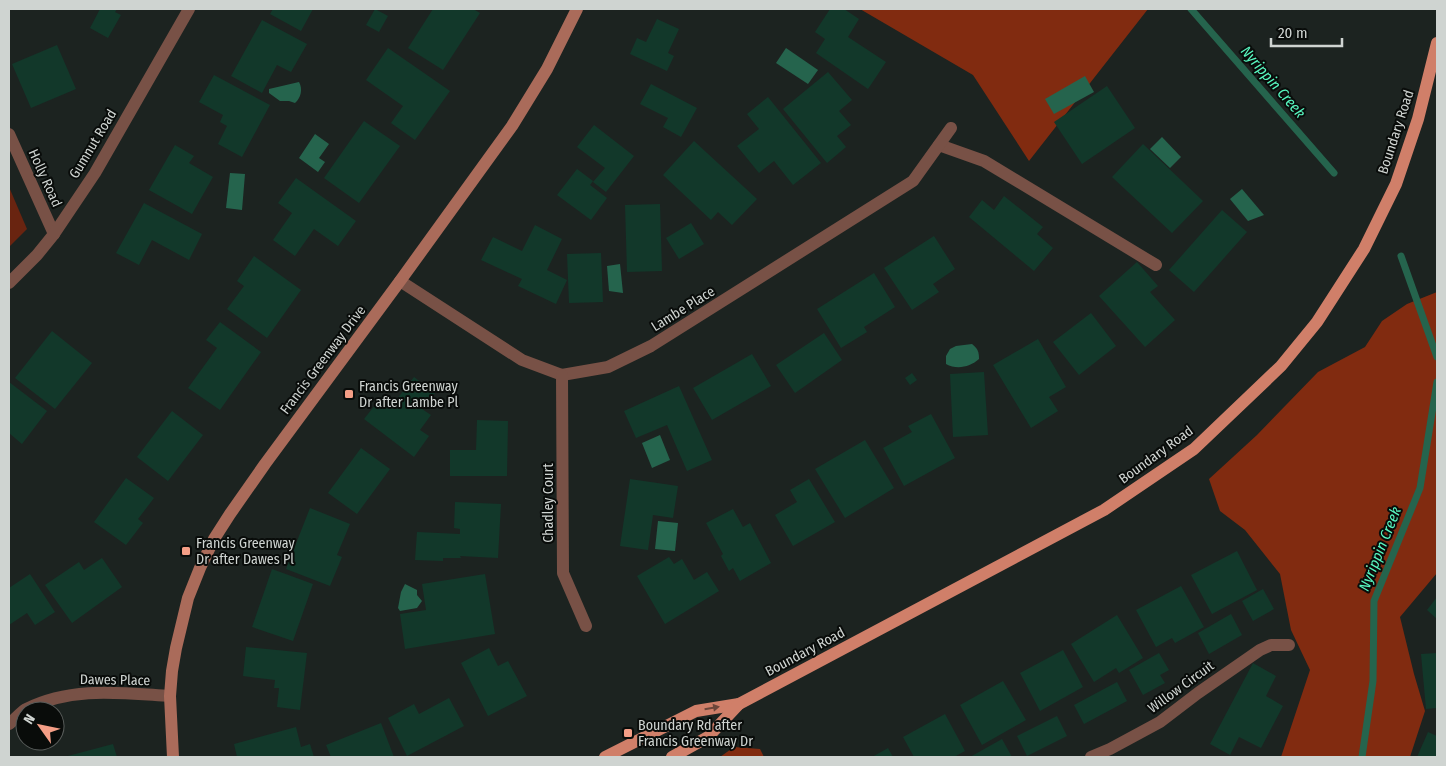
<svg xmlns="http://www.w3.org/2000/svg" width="1446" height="766" viewBox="0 0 1446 766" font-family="'Fira Sans Condensed',sans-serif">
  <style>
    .green { fill: #692410 }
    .forest { fill: #812b10 }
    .water { fill: #25644d }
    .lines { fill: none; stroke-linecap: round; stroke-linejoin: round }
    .stream { stroke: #25644d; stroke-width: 7 }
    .building { fill: #12382a }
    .service { stroke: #785146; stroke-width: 12 }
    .minor { stroke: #785146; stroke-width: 12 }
    .secondary { stroke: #aa6b5a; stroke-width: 12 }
    .primary { stroke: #d07f69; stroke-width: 12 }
    .oneway { fill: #6c463a }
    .poi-dot { fill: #f49e86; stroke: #090c0a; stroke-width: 2 }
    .labels { text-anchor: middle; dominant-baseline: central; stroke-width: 4; stroke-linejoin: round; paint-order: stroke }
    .street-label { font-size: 14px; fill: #cfd4d1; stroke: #090c0a }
    .poi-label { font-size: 14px; fill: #cfd4d1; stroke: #090c0a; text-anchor: start }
    .water-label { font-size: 15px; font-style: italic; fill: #58f7c0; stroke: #090c0a }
  </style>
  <rect width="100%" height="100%" fill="#1c2320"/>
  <path class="green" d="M9,187l18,42 -18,18z"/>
  <g class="forest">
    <path d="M860,9h288l-119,152 -56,-86z"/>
    <path d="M1437,292v281l-37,44 14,57 11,37 -15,46h-129l29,-87 -19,-40 -11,-56 -35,-44 -25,-19 -11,-32 48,-44 61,-63 47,-25 17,-26 25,-17z"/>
    <path d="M734,747l26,2 4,8h-44z"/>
  </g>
  <g class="water">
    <path d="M786,48l32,22 -10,14 -32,-21z"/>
    <path d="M1085,76l9,16 -40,22 -9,-15z"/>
    <path d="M299,82c4,7 2,16 -4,21l-6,-2h-9l-11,-8v-4z"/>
    <path d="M315,134l14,10 -10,14 6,4 -7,10 -19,-14z"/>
    <path d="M1162,137l19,20 -11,11 -20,-19z"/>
    <path d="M230,173l15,1 -3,36 -16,-2z"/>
    <path d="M1242,189l22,26 -16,6 -18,-22z"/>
    <path d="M620,264l3,29 -14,-2 -2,-25z"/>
    <path d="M972,344c6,5 7,8 7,15 -9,8 -22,11 -33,5v-8l4,-7 6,-3z"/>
    <path d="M660,435l10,25 -18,8 -10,-25z"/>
    <path d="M658,521l20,2 -3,28 -20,-2z"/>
    <path d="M405,584l12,6v5l5,6 -5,7 -17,3 -2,-3 3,-16z"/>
  </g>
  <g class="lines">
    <g class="stream">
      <path d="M1191,9l143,164"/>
      <path d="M1401,256l36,101"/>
      <path d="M1362,757l11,-76 1,-80 46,-113 17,-106"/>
    </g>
  </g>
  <g class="building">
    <path d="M100,9h17l-2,3 6,3 -13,23 -18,-10z"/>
    <path d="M273,9h40l-12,22 -31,-17z"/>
    <path d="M375,9l13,7 -9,16 -13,-7z"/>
    <path d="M433,9h40l7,4 -37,57 -35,-22z"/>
    <path d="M830,9h14l15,10 -11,18 38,25 -18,27 -52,-36 9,-14 -10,-7z"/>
    <path d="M657,19l22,10 -11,24 6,3 -7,15 -37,-17 7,-16 9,4z"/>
    <path d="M262,20l45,24 -16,28 -14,-7 -15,28 -31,-17z"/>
    <path d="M57,45l19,44 -45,19 -19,-44z"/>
    <path d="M388,48l62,43 -35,49 -24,-17 12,-17 -37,-26z"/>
    <path d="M828,72l24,28 -13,11 12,14 -14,11 9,11 -19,16 -44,-54z"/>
    <path d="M214,75l56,30 -28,52 -24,-13 9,-18 -7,-4 3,-7 -24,-13z"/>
    <path d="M651,84l46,24 -16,29 -18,-10 5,-9 -28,-14z"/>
    <path d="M1107,86l28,42 -53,36 -28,-42z"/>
    <path d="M768,97l53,66 -28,22 -19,-24 -15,12 -22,-27 22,-17 -12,-15z"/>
    <path d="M364,121l36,25 -41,57 -35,-25z"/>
    <path d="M594,125l40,31 -28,36 -13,-10 12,-14 -28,-21z"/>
    <path d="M694,141l63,58 -25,26 -14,-13 -7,8 -48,-45z"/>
    <path d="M1143,144l60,57 -31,32 -60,-56z"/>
    <path d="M175,145l19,11 -5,7 24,14 -21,37 -43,-24z"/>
    <path d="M577,169l16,12 -3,4 17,13 -16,22 -34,-25z"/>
    <path d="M296,178l60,43 -18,25 -24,-17 -19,27 -22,-16 19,-27 -14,-10z"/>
    <path d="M1004,196l39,31 -6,7 16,14 -19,23 -65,-54 13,-17 12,10z"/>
    <path d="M144,203l58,31 -13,26 -37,-20 -13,25 -23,-12z"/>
    <path d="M660,204l2,67 -35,1 -2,-67z"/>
    <path d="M1222,210l25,22 -53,60 -25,-22z"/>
    <path d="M691,223l13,21 -25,15 -13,-21z"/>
    <path d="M535,225l27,14 -15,31 20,10 -11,24 -38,-18 4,-7 -41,-19 12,-23 29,14z"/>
    <path d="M934,236l21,33 -22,15 6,8 -27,18 -28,-42z"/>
    <path d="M601,253l2,49 -34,1 -2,-49z"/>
    <path d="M254,256l47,34 -34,48 -40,-29 17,-23 -7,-5z"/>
    <path d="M1137,262l21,24 -8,6 25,28 -30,27 -46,-51z"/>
    <path d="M874,273l21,34 -31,20 3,5 -26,16 -24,-39z"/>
    <path d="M1091,313l25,33 -37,29 -26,-33z"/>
    <path d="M220,322l41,30 -41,58 -32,-22 29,-40 -11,-8z"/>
    <path d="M52,331l40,32 -37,46 -40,-31z"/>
    <path d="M824,333l18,27 -47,33 -19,-28z"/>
    <path d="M1038,339l28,48 -17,10 9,14 -27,17 -38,-63z"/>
    <path d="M752,354l19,32 -59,34 -19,-32z"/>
    <path d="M984,372l4,63 -35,2 -3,-63z"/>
    <path d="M912,373l5,7 -7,5 -5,-7z"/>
    <path d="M414,377l21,16 -13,16 9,6 -11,15 9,6 -15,21 -50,-38 19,-24 11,8z"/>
    <path d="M9,382l38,29 -25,33 -13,-11z"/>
    <path d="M679,386l33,74 -25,11 -20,-46 -31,13 -12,-27z"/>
    <path d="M172,411l31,24 -35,46 -31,-24z"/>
    <path d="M931,414l24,44 -51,28 -21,-38 29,-16 -4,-6z"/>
    <path d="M477,420l31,1 -1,55h-57v-26h26z"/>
    <path d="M865,440l29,48 -49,30 -30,-49z"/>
    <path d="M361,448l29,21 -33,45 -29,-21z"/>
    <path d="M126,478l28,20 -16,21 5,4 -17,22 -32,-23z"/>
    <path d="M630,479l48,7 -5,32 -20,-3 -5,35 -28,-4z"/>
    <path d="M809,479l26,43 -42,24 -18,-31 22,-13 -7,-12z"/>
    <path d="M455,502l46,2 -3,54 -38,-2 1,2h-18v3l-28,-1 2,-28 43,2v-5l-6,-1z"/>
    <path d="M310,508l40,16 -13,31 5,2 -12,29 -44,-17z"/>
    <path d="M733,509l10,18 7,-4 21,40 -31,18 -7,-13 -4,3 -8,-15 2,-2 -17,-31z"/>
    <path d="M1237,551l20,39 -45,24 -21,-39z"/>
    <path d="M669,557l5,7 8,-5 12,21 13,-8 12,19 -54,33 -28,-48z"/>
    <path d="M102,558l20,29 -50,36 -27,-38 34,-23 5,8z"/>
    <path d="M272,569l41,15 -20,57 -41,-14z"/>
    <path d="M30,574l25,38 -20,13 -8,-12 -18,12v-37z"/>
    <path d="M485,574l10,60 -90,15 -5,-35 26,-4 -4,-26z"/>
    <path d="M1181,586l23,41 -29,16 -3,-5 -16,9 -20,-37z"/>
    <path d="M1263,589l11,20 -21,12 -11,-20z"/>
    <path d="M1437,597v22l-10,-9z"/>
    <path d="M1231,614l11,21 -33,19 -11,-21z"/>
    <path d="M1117,615l26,43 -24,15 -3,-5 -22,14 -23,-38z"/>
    <path d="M246,647l61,6 -7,57 -23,-3 2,-19h-5l1,-8 -32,-4z"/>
    <path d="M489,648l9,18 10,-5 19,35 -39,20 -27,-53z"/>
    <path d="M1063,650l20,37 -43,24 -20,-38z"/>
    <path d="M1159,653l10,17 -9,5 5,8 -22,12 -14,-25z"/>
    <path d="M1437,653v55l-11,1 -5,-55z"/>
    <path d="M1253,663l23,13 -10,20 17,10 -22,42 -22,-11 -9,18 -20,-11z"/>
    <path d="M1003,681l23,39 -44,25 -22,-40z"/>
    <path d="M1117,682l10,19 -43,23 -10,-19z"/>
    <path d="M449,698l15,28 -57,30 -19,-38 26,-14 5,10z"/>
    <path d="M945,714l20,37 -11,6h-40l-11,-20z"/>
    <path d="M1057,716l10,20 -40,20 -10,-20z"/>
    <path d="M381,723l13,34h-63l-5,-12z"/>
    <path d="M296,727l5,20 9,-3 4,13h-77l-3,-13z"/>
    <path d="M1428,732l9,4v21h-20z"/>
    <path d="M1002,739l10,18h-42z"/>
    <path d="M113,744l4,13h-53z"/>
    <path d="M888,748l5,9h-21z"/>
  </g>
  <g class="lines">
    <path class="service" d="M939,145l45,16 172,104"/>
    <g class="minor">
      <path d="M9,134l45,100"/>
      <path d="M400,281l122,79 40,15 46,-8 43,-21 262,-165 38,-53"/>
      <path d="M9,283l28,-28 17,-21 41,-61 94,-164"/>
      <path d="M562,375l1,198 23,53"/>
      <path d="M9,724c5,-4 11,-11 17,-15 46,-23 95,-16 144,-13"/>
      <path d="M1091,757l19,-8 50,-27 38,-29 62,-43 11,-5h18"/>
    </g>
    <path class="secondary" d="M173,757l-3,-61 2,-25 4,-23 12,-50 12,-30 14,-29 16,-25 35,-50 135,-183 112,-155 35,-57 30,-60"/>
    <g class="primary">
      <path d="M605,757l91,-46 43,-7 365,-194 90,-61 87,-83 36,-44 47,-73 32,-65 22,-65 19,-76"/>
      <path d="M672,757l36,-20 31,-33"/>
    </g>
  </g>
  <defs><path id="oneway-solid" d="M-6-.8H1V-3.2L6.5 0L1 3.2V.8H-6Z" transform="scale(1.25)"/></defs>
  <use class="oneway" href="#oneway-solid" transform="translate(712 708) rotate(-10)"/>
  <g class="poi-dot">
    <rect x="344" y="389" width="10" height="10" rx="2.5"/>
    <rect x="181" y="546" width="10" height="10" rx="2.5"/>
    <rect x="623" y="728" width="10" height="10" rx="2.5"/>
  </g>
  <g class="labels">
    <g class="street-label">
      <text transform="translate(1396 132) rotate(-72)">Boundary Road</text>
      <text transform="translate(93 144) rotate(-59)">Gumnut Road</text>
      <text transform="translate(45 178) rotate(66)">Holly Road</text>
      <text transform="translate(683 309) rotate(-32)">Lambe Place</text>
      <text transform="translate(323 360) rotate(-53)">Francis Greenway Drive</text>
      <text transform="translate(1156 455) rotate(-36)">Boundary Road</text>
      <text transform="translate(548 503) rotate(-90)">Chadley Court</text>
      <text transform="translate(805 652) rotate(-28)">Boundary Road</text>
      <text transform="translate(115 680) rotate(1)">Dawes Place</text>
      <text transform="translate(1181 687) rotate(-36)">Willow Circuit</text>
    </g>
    <g class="poi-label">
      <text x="359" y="386">Francis Greenway<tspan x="359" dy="16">Dr after Lambe Pl</tspan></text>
      <text x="196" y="543">Francis Greenway<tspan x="196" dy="16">Dr after Dawes Pl</tspan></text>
      <text x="638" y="725">Boundary Rd after<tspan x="638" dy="16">Francis Greenway Dr</tspan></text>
    </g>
    <g class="water-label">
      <text transform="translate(1273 82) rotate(49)">Nyrippin Creek</text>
      <text transform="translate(1380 549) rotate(-68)">Nyrippin Creek</text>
    </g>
  </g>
  <rect width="1446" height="766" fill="none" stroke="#cfd4d1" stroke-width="20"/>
  <g transform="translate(40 726) rotate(303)"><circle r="24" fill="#090c0a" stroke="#585c5a"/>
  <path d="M0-4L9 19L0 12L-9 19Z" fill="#f49e86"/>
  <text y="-8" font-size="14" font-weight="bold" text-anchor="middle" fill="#cfd4d1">N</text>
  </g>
  <path d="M1271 38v8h71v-8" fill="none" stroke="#cfd4d1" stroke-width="2.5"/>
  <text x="1278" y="38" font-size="15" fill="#cfd4d1" stroke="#090c0a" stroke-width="4" paint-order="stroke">20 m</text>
</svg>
